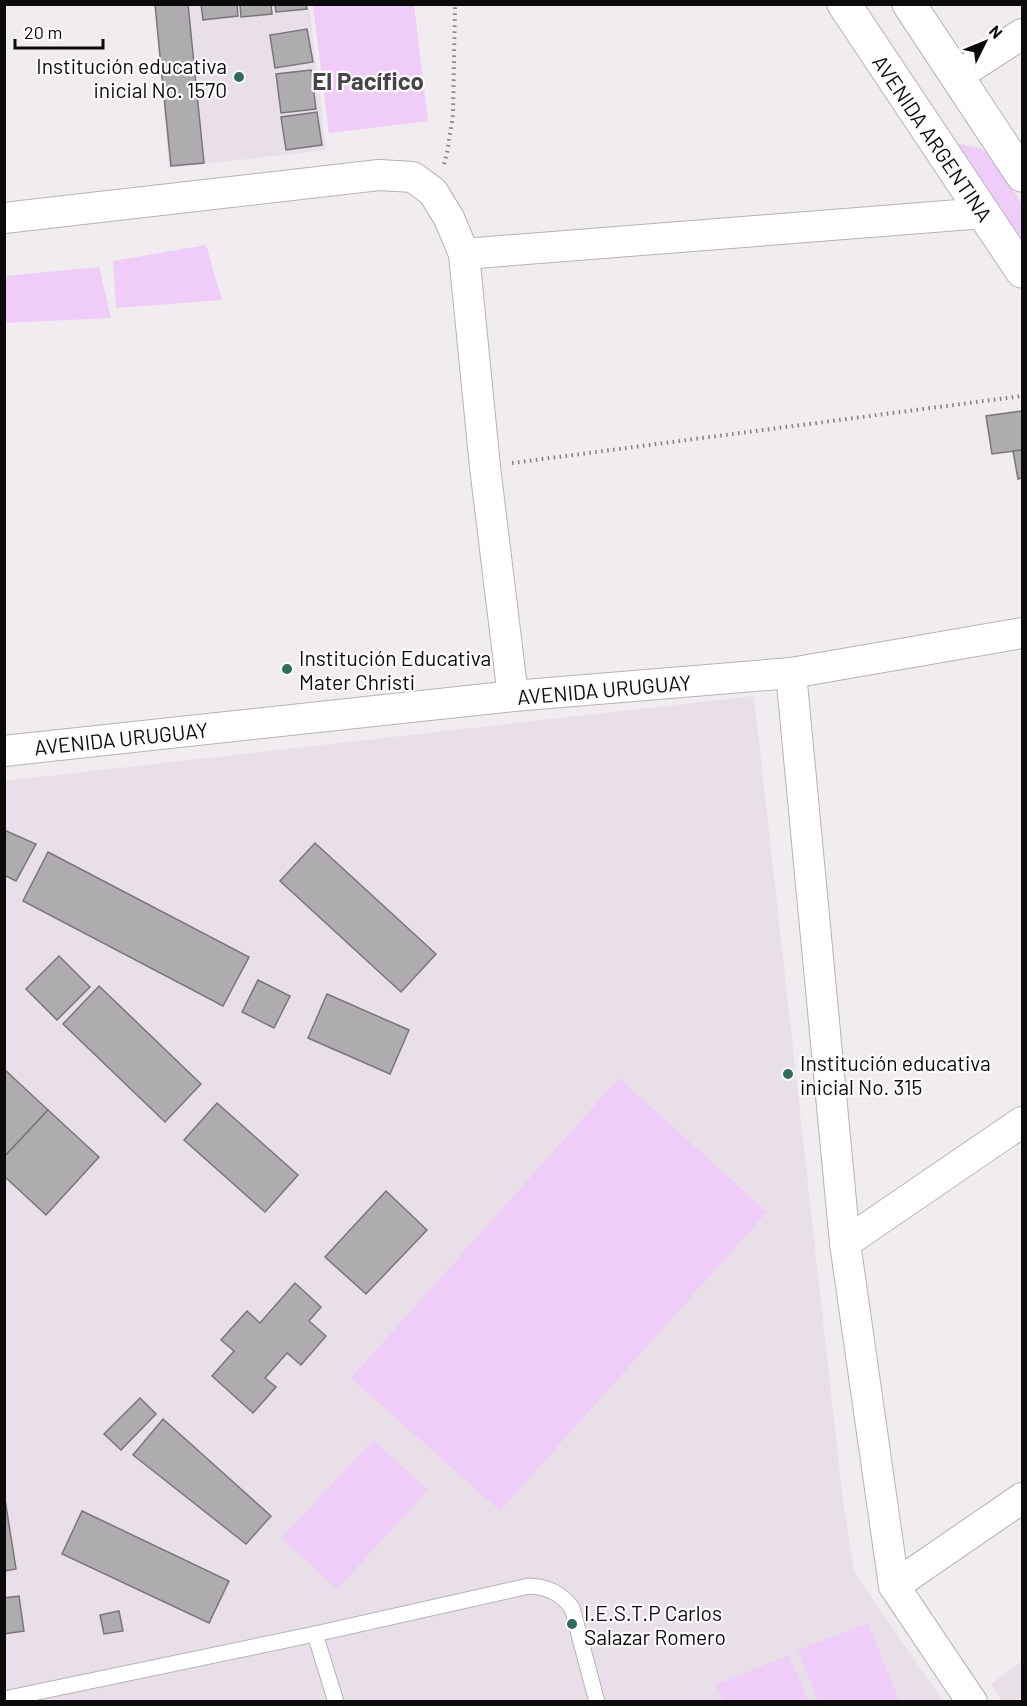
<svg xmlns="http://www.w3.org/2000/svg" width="1027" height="1706" viewBox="0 0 1027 1706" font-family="Barlow,sans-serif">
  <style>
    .built { fill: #e8dfe9 }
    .green { fill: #f0cdf8 }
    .building { fill: #afacb0; stroke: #79767a; stroke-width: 1.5 }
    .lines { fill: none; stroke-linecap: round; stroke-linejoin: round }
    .lane-casing { stroke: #b6b3b7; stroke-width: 17 }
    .street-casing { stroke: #b6b3b7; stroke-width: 32 }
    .secondary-casing { stroke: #b6b3b7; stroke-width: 35 }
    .path { stroke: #817f81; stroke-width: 4; stroke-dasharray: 1.5 4.5; stroke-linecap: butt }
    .lane { stroke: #fff; stroke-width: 15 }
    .street { stroke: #fff; stroke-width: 30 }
    .secondary { stroke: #fff; stroke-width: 33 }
    .poi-dot { fill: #2e6c58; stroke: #fdfafe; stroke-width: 2 }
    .labels { text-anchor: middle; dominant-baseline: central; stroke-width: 4.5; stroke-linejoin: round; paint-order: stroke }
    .poi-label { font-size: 21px; fill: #0c0b0c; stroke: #fdfafe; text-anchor: start }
    .street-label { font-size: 21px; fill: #0c0b0c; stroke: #fdfafe }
    .quarter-label { font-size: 24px; font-weight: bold; fill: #474447; stroke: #fdfafe }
  </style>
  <rect width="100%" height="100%" fill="#f0ecf0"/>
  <g class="built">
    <path d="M155,5h154l17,145 -157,18z"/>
    <path d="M754,696l89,805 11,71 89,129h-938l-1,-920z"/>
    <path d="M1022,1661v40h-20l-11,-17z"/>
  </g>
  <g class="green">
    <path d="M313,5h101l14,116 -99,12z"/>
    <path d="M959,144l21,4 13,11 29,45v67l-58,-88z"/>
    <path d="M206,245l16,55 -106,8 -3,-47z"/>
    <path d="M99,267l12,51 -106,5v-47z"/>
    <path d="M619,1078l148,134 -267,299 -149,-133z"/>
    <path d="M373,1440l55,50 -91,99 -55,-51z"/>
    <path d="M868,1623l31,78h-81l-20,-51z"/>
    <path d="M789,1655l20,46h-86l-7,-16z"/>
  </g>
  <g class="building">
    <path d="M155,4h33l6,60 -33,3z"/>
    <path d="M201,4h36l1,12 -35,4z"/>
    <path d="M240,4h31l1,10 -31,3z"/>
    <path d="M275,4h31l1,5 -31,3z"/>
    <path d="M307,29l6,33 -38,6 -5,-33z"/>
    <path d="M194,64l10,99 -33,3 -10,-99z"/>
    <path d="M311,70l5,39 -35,4 -5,-39z"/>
    <path d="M317,112l5,33 -36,5 -5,-33z"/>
    <path d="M1022,411v39l-30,4 -6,-38z"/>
    <path d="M1022,450v28l-4,1 -5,-28z"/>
    <path d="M4,830l32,14 -20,37 -12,-6z"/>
    <path d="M315,843l121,111 -35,38 -121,-111z"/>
    <path d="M48,852l201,105 -26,49 -200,-105z"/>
    <path d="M59,956l31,31 -33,33 -31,-31z"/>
    <path d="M258,980l32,16 -16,32 -32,-16z"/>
    <path d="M99,986l102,98 -36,38 -102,-98z"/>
    <path d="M327,994l82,36 -19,44 -82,-36z"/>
    <path d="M4,1069l44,41 -44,47z"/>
    <path d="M217,1103l81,72 -33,37 -81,-72z"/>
    <path d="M48,1110l51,47 -53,58 -42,-39v-19z"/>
    <path d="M386,1191l41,39 -61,64 -41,-37z"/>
    <path d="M295,1283l26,24 -12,14 17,15 -25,29 -14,-12 -22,25 11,9 -23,26 -41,-37 22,-25 -13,-11 26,-29 13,12z"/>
    <path d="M140,1398l16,16 -35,36 -17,-16z"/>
    <path d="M163,1419l108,97 -25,28 -113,-89z"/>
    <path d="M4,1493l12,76 -12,2z"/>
    <path d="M82,1511l147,70 -20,42 -147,-69z"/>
    <path d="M19,1596l5,35 -20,3v-36z"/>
    <path d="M119,1611l4,20 -19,3 -4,-19z"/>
  </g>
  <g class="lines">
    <g class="lane-casing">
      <g id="lane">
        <path d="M315,1634l21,68"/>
        <path d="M4,1699l311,-65 214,-48c19,1 32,7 43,22l25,94"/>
      </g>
    </g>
    <g class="street-casing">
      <g id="street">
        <path d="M957,76l65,-42"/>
        <path d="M4,218l375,-43 34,2 20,15 16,26 15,36 21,213 28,229"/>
        <path d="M464,254l520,-41"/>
        <path d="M791,673l54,570 49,343 78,116"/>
        <path d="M4,751l509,-55 278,-23 231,-40"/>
        <path d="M845,1243l177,-121"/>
        <path d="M894,1586l128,-88"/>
      </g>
    </g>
    <g class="secondary-casing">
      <g id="secondary">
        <path d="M844,4l178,267"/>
        <path d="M909,4l113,171"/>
      </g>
    </g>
    <g class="path">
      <path d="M444,164l3,-11 6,-38 2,-111"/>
      <path d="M512,463l510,-67"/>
    </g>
    <use href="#lane" class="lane"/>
    <use href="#street" class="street"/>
    <use href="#secondary" class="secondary"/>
  </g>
  <g class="poi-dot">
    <circle cx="239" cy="77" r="6"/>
    <circle cx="287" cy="669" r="6"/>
    <circle cx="788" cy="1074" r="6"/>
    <circle cx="572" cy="1624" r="6"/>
  </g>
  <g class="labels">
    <g class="poi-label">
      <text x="227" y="65" text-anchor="end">Institución educativa<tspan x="227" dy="24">inicial No. 1570</tspan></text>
      <text x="299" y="657">Institución Educativa<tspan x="299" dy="24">Mater Christi</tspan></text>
      <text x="800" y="1062">Institución educativa<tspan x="800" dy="24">inicial No. 315</tspan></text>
      <text x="584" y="1612">I.E.S.T.P Carlos<tspan x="584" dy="24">Salazar Romero</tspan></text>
    </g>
    <g class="street-label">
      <text transform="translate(933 138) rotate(56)">AVENIDA ARGENTINA</text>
      <text transform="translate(604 689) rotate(-5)">AVENIDA URUGUAY</text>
      <text transform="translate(121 738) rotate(-6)">AVENIDA URUGUAY</text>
    </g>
    <g class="quarter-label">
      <text x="368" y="80">El Pacífico</text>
    </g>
  </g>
  <rect width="1027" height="1706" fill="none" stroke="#0c0b0c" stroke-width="12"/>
  <g transform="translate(985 42) rotate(47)" stroke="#fdfafe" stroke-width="4.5" paint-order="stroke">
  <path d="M0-4.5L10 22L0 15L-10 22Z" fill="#0c0b0c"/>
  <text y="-9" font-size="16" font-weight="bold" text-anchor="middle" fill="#0c0b0c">N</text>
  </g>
  <path d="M15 39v9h88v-9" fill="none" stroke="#0c0b0c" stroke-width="3"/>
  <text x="24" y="39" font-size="18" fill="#0c0b0c" stroke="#fdfafe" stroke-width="4.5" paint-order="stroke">20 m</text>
</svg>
